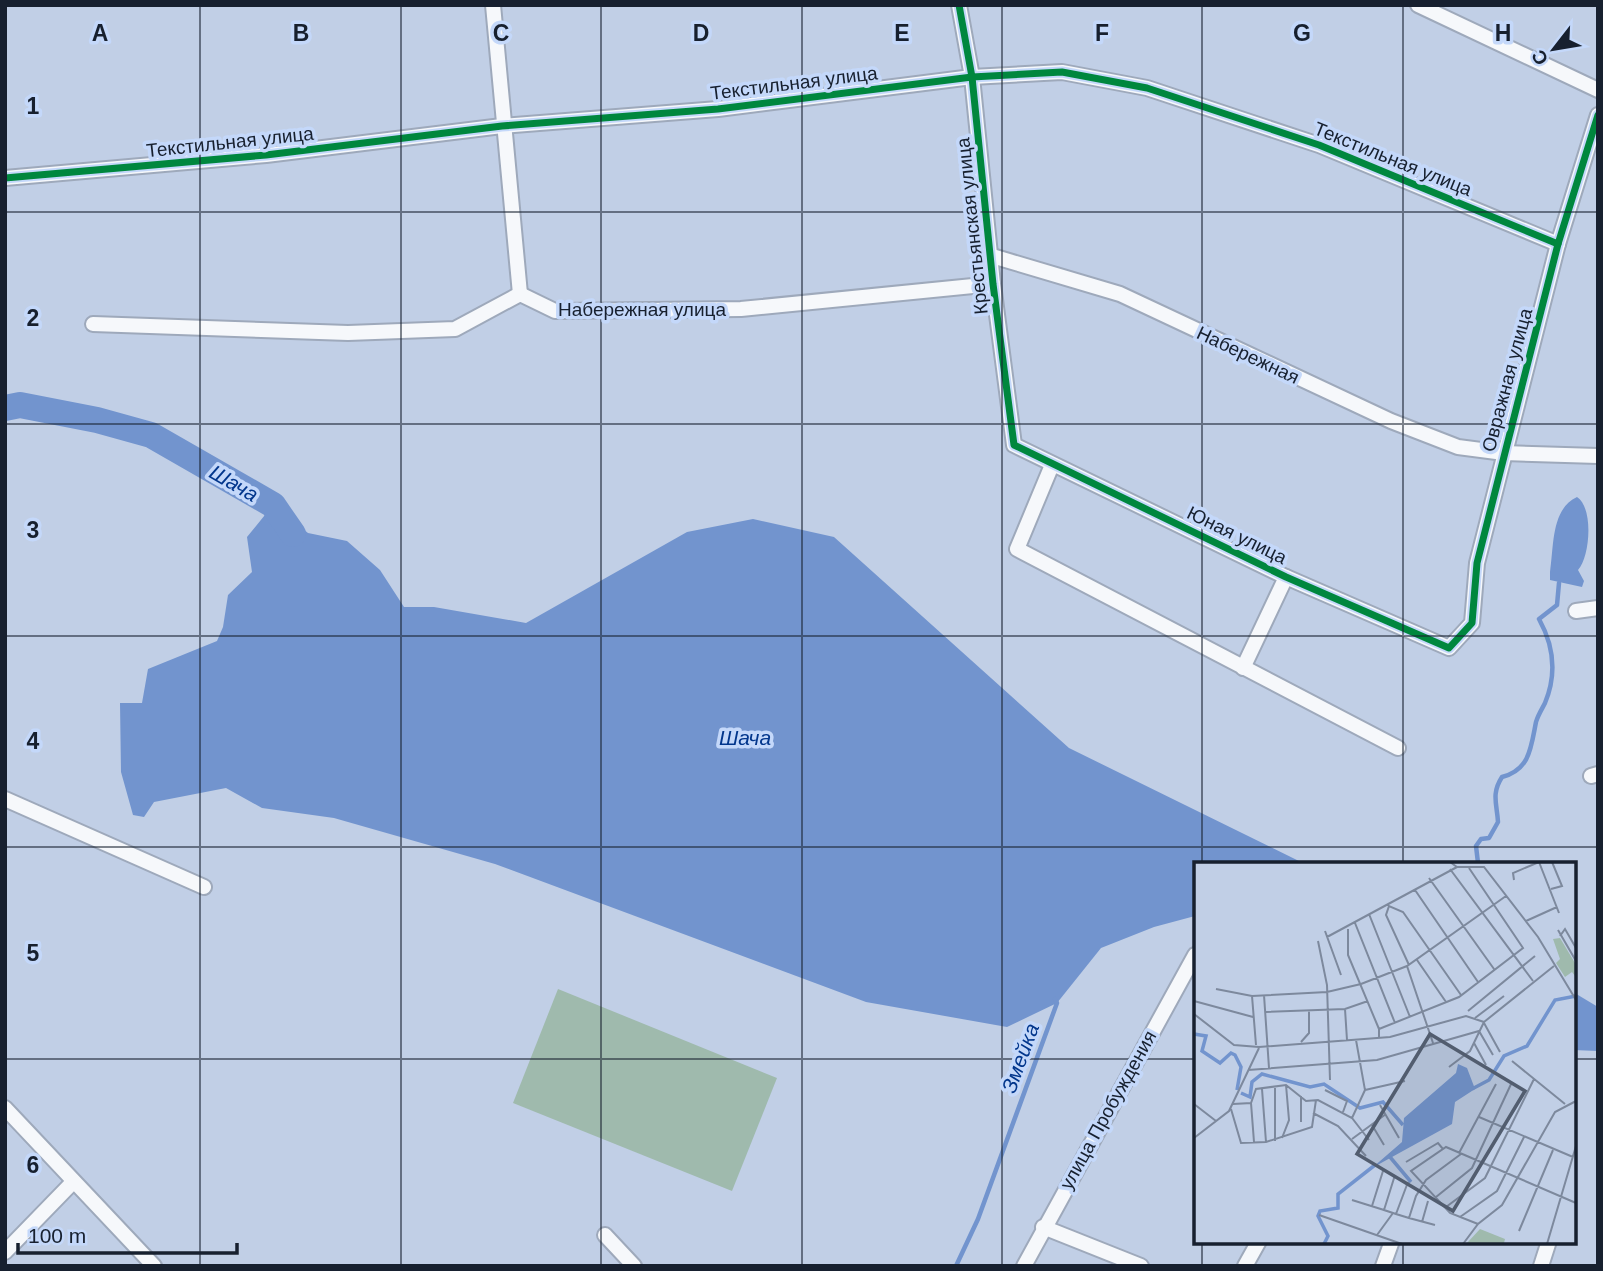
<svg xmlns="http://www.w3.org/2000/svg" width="1603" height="1271" viewBox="0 0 1603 1271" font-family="Helvetica,sans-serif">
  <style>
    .green { fill: #9fbaad }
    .water { fill: #7294ce }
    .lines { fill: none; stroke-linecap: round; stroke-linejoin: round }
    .stream { stroke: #7294ce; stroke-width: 4.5 }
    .river { stroke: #7294ce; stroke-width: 26 }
    .street-casing { stroke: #9ea9bb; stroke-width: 18 }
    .street { stroke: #f6f8fb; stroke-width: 14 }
    .cycleway-casing { stroke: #c4d8fa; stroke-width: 11 }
    .cycleway { stroke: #00873e; stroke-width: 7 }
    .grid { fill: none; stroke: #17202f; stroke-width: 2; stroke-opacity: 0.55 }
    .labels { text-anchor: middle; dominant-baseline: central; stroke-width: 7; stroke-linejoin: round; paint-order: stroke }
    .street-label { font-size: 19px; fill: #17202f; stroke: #c4d8fa }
    .water-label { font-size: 21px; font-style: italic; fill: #02368c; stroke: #c4d8fa }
    .inset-river { fill: none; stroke: #7294ce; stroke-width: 3.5 }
    .inset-road { fill: none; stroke: #7d899d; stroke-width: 2 }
    .view { fill: #525d6f; fill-opacity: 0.15; stroke: #525d6f; stroke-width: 3.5 }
    .inset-edge { fill: none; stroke: #17202f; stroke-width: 3.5 }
    .grid-label { font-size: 23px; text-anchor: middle; font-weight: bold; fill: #17202f; stroke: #c4d8fa; stroke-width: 7; stroke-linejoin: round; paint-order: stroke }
  </style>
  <rect width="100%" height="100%" fill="#c1cfe6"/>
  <path class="green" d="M558,989l219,89 -45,113 -219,-88z"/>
  <g class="water">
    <path d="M1577,497c17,11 13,60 1,73l6,11 -2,6 -32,-7v-8c4,-26 1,-63 27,-75z"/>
    <path d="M273,505l35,28 39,8 33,29 24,37h30l92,16 161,-91 66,-13 81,18 235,211 234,115h-108v53l-41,11 -53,21 -44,55 -50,24 -141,-25 -371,-138 -161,-46 -72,-10 -36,-20 -72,14 -10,15 -11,-2 -12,-43 -1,-69h22l6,-34 69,-28 6,-14 5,-32 24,-23 -5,-35z"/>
    <path d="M1573,992l25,15v44l-25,-1z"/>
  </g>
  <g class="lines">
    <g class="stream">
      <path d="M1478,863l-2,-17 5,-7 8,-1 9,-16c-1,-18 -7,-28 4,-45 28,-7 29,-30 34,-55 2,-7 6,-13 9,-19 12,-29 9,-57 -6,-84l18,-14 2,-22"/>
      <path d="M956,1266l22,-47 79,-216 -2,-4"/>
    </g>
    <path class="river" d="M5,408l15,-3 77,15 54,15 122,70 20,29"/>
    <g class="street-casing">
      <g id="street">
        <path d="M493,5l27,289"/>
        <path d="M959,5l13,72 21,207 21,161 272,132 163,71 23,-25 5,-60 81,-319 40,-129"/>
        <path d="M1418,5l180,85"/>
        <path d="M5,178l261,-23 236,-29 216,-17 254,-32 90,-5 85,16 172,57 239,99"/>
        <path d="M992,256l128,38 271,127 67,26 46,6 94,3"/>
        <path d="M93,324l255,9 107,-4 65,-35 35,17 186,-2 252,-25"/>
        <path d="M1052,465l-35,84 381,199"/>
        <path d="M1576,611l22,-3"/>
        <path d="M1243,668l43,-91"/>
        <path d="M1591,776l7,-2"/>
        <path d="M5,799l199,88"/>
        <path d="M5,1108l149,158"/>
        <path d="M1043,1227l98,39"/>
        <path d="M605,1235l29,31"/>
        <path d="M5,1252l68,-70"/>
        <path d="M1024,1266l171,-311"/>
        <path d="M1245,1266l14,-25"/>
        <path d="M1383,1266l9,-25"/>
        <path d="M1541,1266l8,-25"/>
      </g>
    </g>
    <use href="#street" class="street"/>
    <g class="cycleway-casing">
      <g id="cycleway">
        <path d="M959,5l13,72 21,207 21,161 272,132 163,71 23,-25 5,-60 81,-319 40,-129"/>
        <path d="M5,178l261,-23 236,-29 216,-17 254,-32 90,-5 85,16 172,57 239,99"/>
      </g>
    </g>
    <use href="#cycleway" class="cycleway"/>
  </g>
  <path class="grid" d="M200,5v1261M401,5v1261M601,5v1261M802,5v1261M1002,5v1261M1202,5v858M1403,5v858M5,212h1593M5,424h1593M5,636h1593M5,847h1593M5,1059h1190M1573,1059h25M1202,1241v25M1403,1241v25"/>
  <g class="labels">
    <g class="street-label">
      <text transform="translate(794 83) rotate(-7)">Текстильная улица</text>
      <text transform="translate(230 142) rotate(-6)">Текстильная улица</text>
      <text transform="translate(1393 159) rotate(22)">Текстильная улица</text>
      <text transform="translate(972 226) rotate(-96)">Крестьянская улица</text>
      <text x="642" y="309">Набережная улица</text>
      <text transform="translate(1248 355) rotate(25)">Набережная</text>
      <text transform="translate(1507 380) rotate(-75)">Овражная улица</text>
      <text transform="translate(1237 535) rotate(26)">Юная улица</text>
      <text transform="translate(1108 1110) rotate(-61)">улица Пробуждения</text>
    </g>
    <g class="water-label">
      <text transform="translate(234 483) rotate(30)">Шача</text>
      <text x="745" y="737">Шача</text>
      <text transform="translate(1020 1058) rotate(-70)">Змейка</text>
    </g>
  </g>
  <g transform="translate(1194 862)">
    <rect width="382" height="382" fill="#c1cfe6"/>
    <path d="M366,76l15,25v13l-3,-4 -7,5 -9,-14 4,-4 -7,-20zM286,367l25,10 -1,4h-37z" fill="#9fbaad"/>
    <path d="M264,202l9,4 8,21 -20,13 -3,22 -80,44 30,-26 2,-24 52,-45z" fill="#7294ce"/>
    <path class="inset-river" d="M0,172l12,2 -4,15 18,12 11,-10 4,2 6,12 -4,23M278,227l17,-9 15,-24 23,-10 28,-46 21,-4M47,231l9,4 2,-15 10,-8 48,13 14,-3 36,24 23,-6 20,23M196,295l21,25M130,382l4,-8 -10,-20 2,-5 18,-3v-14l37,-29"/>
    <path class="inset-road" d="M256,0l7,5h27l54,70 38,63M256,7l83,112M235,16l65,91M320,18l-1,-7 26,-11 20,51M357,27l11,-3 -10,-24M221,28l63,92M175,52l41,103M332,59l31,-14M161,61l40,100M154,67v26l31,74M364,68l18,31M131,69l16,44M366,74l5,-7 11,19M133,75l130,-70M124,79l9,44 3,95M223,98l29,42M215,103l-23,-50 3,-9 14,6 58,83M213,104l26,77M22,127l36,7 75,-4 34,-8 46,-18 99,-70M70,133l5,73M58,134l4,49M0,139l59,16M151,147l2,31M274,149l67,-55M72,150l79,-3 23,-8M0,152l40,31 25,2 131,-10 76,-21 18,6M281,156l29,-22M290,160l70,-56M290,161l16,29M185,176v-9l80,-32 64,-49 -54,-80M107,180l8,-9v-22M280,181l12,22M318,199l53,43M255,205l21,-16 14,-29M54,208l129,-10 102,-29 14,24M81,224v55M68,227l4,53M131,228l22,11 -4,11M171,228l40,-9M107,234v26M57,241l3,39M0,242l22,17M39,242l18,-1 5,-14 30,-4 20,16 12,-1 34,18 17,22M186,243l19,33M37,247l10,34 25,-1 46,-15 4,-27M119,251l25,13 28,30M285,255l94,40M158,256l13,-28 -9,-50M178,263l12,20M0,276l35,-27 30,-63M88,276l7,-18 -3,-35M158,277l34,-25M265,291l37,-69M212,300l32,-19 5,6M201,313l-11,35 12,4M214,320l-12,32 13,4M242,335l36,-29 40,-86M158,338l32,10M178,344l11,-35M252,345l39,-29 49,-99M125,353l83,29M266,355l37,-26 27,-54M228,360l6,-21M284,362l-28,-11 -39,-42 35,-24 130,56M241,363l-26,-7 7,-22 10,-16 35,-26M325,369l34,-81M183,373l16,-22M269,382l15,-20 24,-19 53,-93 21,-11M353,382l29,-98"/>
    <path class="view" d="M236,172l95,57 -72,120 -96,-57z"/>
    <rect width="382" height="382" class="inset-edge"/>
  </g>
  <g class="grid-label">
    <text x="100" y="41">A</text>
    <text x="301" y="41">B</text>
    <text x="501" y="41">C</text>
    <text x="701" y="41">D</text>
    <text x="902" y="41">E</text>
    <text x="1102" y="41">F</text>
    <text x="1302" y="41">G</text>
    <text x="1503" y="41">H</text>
    <text x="33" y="114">1</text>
    <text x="33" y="326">2</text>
    <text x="33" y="538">3</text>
    <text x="33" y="749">4</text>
    <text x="33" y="961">5</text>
    <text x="33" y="1173">6</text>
  </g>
  <rect width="1603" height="1271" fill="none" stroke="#17202f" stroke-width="14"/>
  <g transform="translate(1554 49) rotate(239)" stroke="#c4d8fa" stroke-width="5" paint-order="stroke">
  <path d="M0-5L12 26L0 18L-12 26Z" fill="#17202f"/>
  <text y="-10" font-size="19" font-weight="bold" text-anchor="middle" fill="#17202f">С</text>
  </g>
  <path d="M18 1243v10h219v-10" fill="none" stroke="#17202f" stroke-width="3.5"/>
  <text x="28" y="1243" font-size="21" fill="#17202f" stroke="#c4d8fa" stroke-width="5" paint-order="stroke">100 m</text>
</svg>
